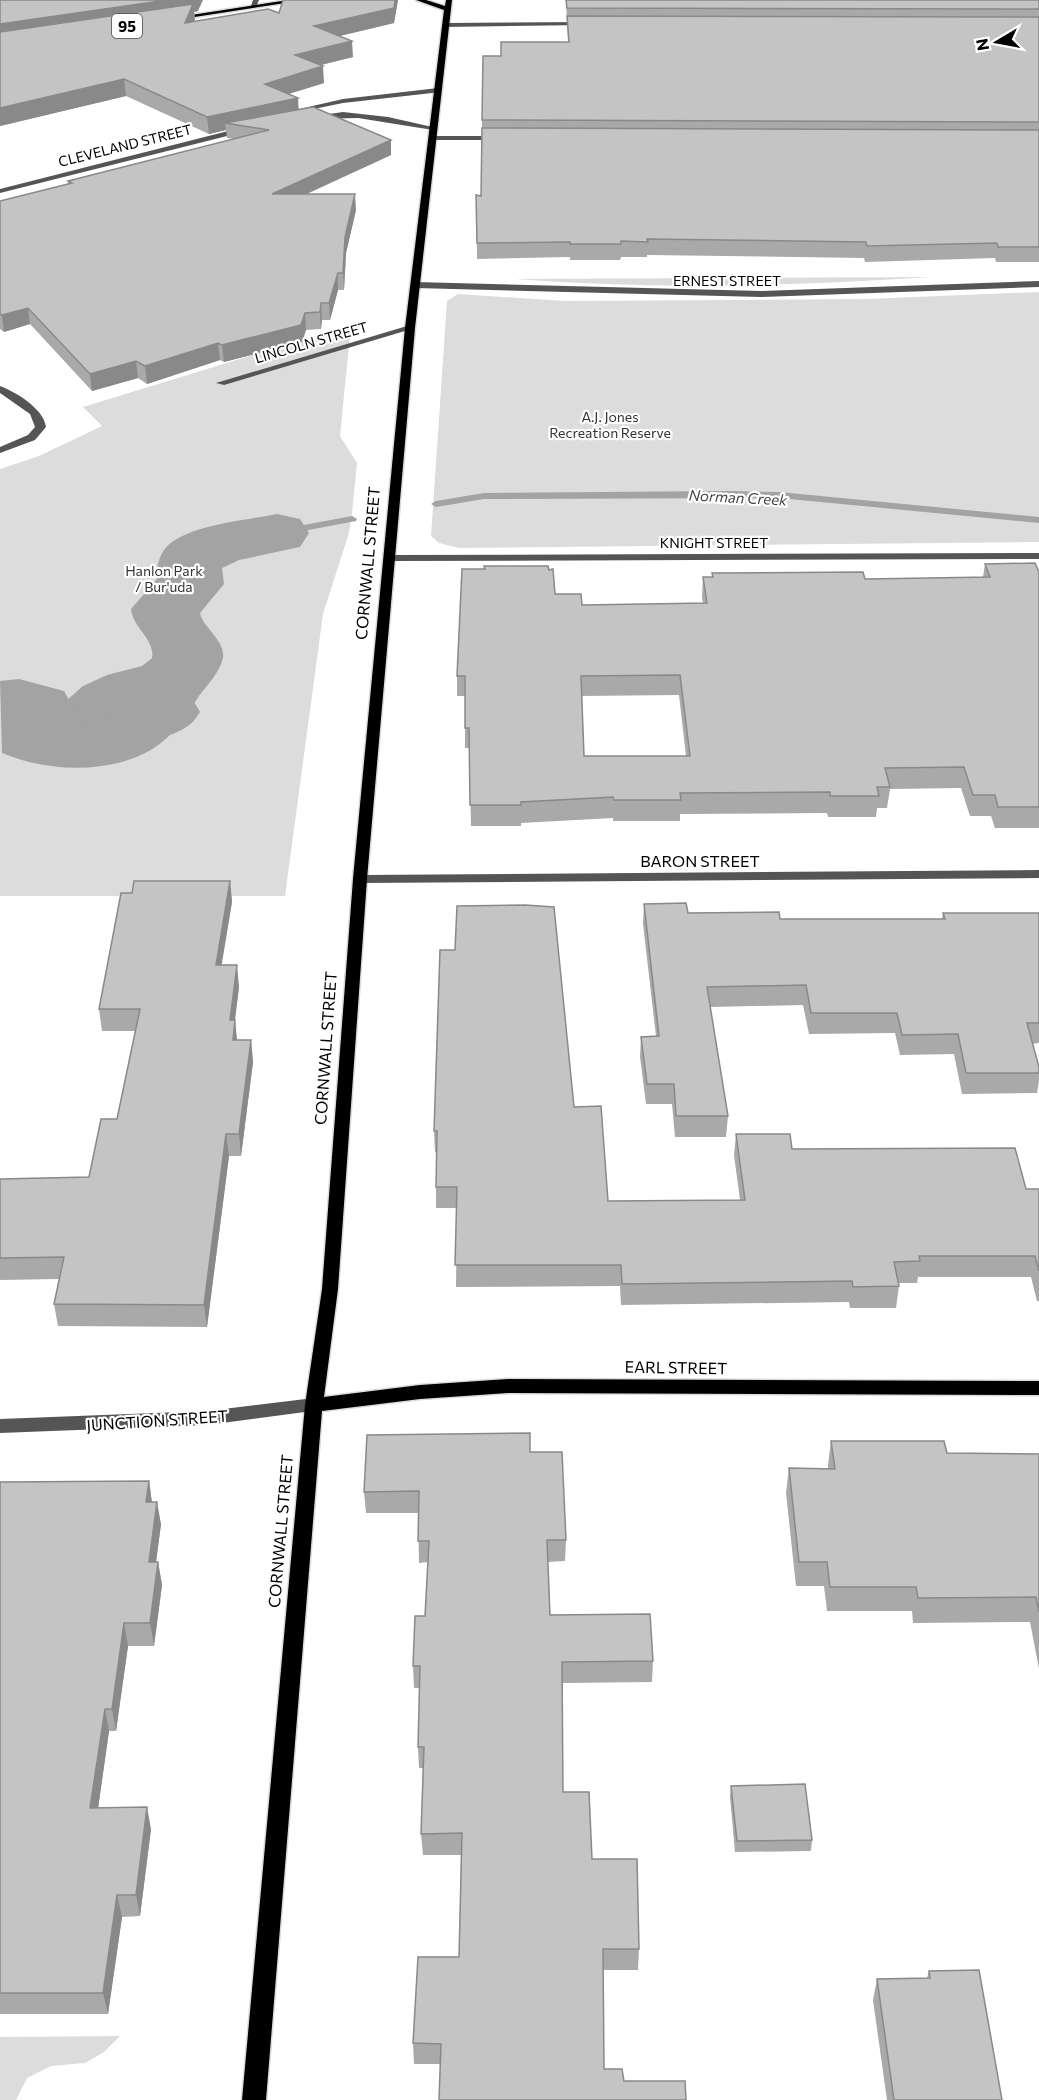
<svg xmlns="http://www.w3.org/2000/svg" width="1039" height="2100" viewBox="0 0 1039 2100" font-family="Commissioner,sans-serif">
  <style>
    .green { fill: #dcdcdc }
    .water { fill: #a3a3a3 }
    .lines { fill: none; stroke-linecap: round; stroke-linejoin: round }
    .stream { fill: #a3a3a3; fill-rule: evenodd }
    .river { fill: #a3a3a3; fill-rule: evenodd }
    .major-casing { stroke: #dbdbdb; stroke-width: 3 }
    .minor { fill: #555; fill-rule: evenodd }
    .major { fill: #000; fill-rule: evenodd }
    .wall { fill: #a9a9a9; fill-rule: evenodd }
    .shaded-wall { fill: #898989 }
    .building { fill: #c4c4c4; stroke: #898989; stroke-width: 1.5; fill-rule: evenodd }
    .labels { text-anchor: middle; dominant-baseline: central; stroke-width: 4.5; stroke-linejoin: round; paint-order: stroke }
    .far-street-label { font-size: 14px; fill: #000; stroke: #fff }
    .far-park-label { font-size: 14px; fill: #333; stroke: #fff }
    .shield { fill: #fff; stroke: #4c4c4c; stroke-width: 1.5 }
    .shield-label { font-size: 15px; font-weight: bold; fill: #000 }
    .far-water-label { font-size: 15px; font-style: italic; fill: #444; stroke: #fff }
    .street-label { font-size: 16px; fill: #000; stroke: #fff }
  </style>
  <rect width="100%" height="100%" fill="#fff"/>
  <g class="green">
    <path d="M933,277c-139,9 -278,13 -418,2z"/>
    <path d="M1039,292v250l-580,6 -20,-5 -8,-7 16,-235 11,-7 107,7 301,-2z"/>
    <path d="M351,325l-11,111 17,27 -5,50 -3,20 -26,81 -38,282h-285v-427l39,-13 63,-30 -19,-19z"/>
    <path d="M120,2036l-16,16 -19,11 -34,3 -24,12 -11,22h-16v-63z"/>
  </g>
  <path class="water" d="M166,621c10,7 32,23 27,38 -3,10 -7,15 -6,27 1,9 9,18 13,26 -9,16 -22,20 -38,26 -44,16 -78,18 -124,9l-10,-10 29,-10 9,-26 17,-15 24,-11 35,-9 26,-20 -4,-15z"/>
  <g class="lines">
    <g class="stream">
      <path d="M727,491l52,1 260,25v6l-260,-25 -295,1 -48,8 -5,-3 5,-3 48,-8z"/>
      <path d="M352,516l5,3 -1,2 -79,15 -5,-3 5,-3z"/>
    </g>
    <path class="river" d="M277,514l23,5 9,14 -9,14 -61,13 -17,8 2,16 -24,29c3,15 25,27 23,44 -2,14 -16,28 -24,39 -12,19 -26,40 -45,52 -43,27 -107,24 -152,5l-2,-72 19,-2 45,12 12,22 -6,10c8,0 17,1 24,-2 17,-7 63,-52 58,-70 -3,-16 -19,-25 -21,-42l26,-30c-1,-13 3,-29 15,-37 25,-18 75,-22 105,-28z"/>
    <g class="major-casing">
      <g id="major">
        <path d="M288,0h17l-130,20 -3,-2z"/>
        <path d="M416,0h10l19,6 1,-6h6l-37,328 -48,551 -29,410 -14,108 96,-12 88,-6 531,2v14l-531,-2 -88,6 -98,12 -56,689h-24l63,-695 17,-116 31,-410 52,-551 39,-318z"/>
      </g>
    </g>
    <g class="minor">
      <path d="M253,0h6l-3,7 -5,-1z"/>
      <path d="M586,22l2,3 -143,2 -3,-2 3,-2z"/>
      <path d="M438,88l3,4 -98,11 -44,9 -4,-2 48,-11z"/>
      <path d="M343,112l45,5 49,11 -4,2 -75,-12 -46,1 -4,-2z"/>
      <path d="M244,127l3,4 -247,62v-4z"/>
      <path d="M432,136h70l4,2 -4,2h-73z"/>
      <path d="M1039,281v6l-278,10 -346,-9 -4,-3 4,-3 346,9z"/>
      <path d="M407,326l8,2 -191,57 -8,-2z"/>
      <path d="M0,386c16,6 44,23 46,41l-11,13 -35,13v-6l28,-12 7,-8 -5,-13 -30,-21z"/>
      <path d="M1039,553v6l-649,2 -6,-3 6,-3z"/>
      <path d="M1039,870v8l-679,5 -7,-4 7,-4z"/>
      <path d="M314,1398l6,2 3,5 -3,5 -113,15 -207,8v-14l207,-8z"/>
    </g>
    <use href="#major" class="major"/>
  </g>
  <g class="wall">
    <path d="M0,0l198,11 -4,1 1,7 -1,3 85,-9 4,-13h115l-4,23 -54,13 13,21 -32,8 3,18 -36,11 11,15 92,31v15l-84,39 49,16 -10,43 -2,37h-6l-8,30h-8l-1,9 -15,1 -4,12 -78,20 -4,-2 -73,24 -9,-6 -46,13 -62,-67 -26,8 -4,-3v-128l68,-17v-3l166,-42 -7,-1 -1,-8 -17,4 -83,-38 -126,30z"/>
    <path d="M566,0h473v262h-43l-1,-4 -130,4 -1,-4 -217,-3v2h-26l-1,3h-50v-3l-93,2 -1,-64 5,1 2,-140h18l67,-14z"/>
    <path d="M985,564l54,8v256h-44l-4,-12h-21l-9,-28 -71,1 -3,19h-10l-1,9h-48l-1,-4 -147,1v7h-67v-3l-92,5v3h-50l-2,-78h-4v-52h-8v-20l92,-106 6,24 27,11 121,-2 -1,-6 1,-20h9v-4l153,6 118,-2zM679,695l7,61h-102l-2,-60z"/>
    <path d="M230,881l2,21 -11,63 18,22 -4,33 2,20h14l2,22 -12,94h-12l-22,171 -149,-1 -4,-22 5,-25 -59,1v-101l89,-2 28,-58 18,-88h-33l-3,-22 33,-116z"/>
    <path d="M644,904l44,9 92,6h162l1,-6h96v130l-7,1 7,23v14l-2,12 -75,1 -8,-40 -54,1 -5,-22 -86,1 -6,-29 -93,2 18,109 -2,21h-51l-3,-33h-26l-6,-47 1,-20 15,-1 -13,-112z"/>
    <path d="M574,1107l34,94 132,-1 -6,-45 2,-21 56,15 234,40h13v112h-2l-6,-24h-113l-1,6h-19l1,3 -3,22h-46l-1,-6 -228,3 -1,-19 -164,1 1,-79h-21v-56h-1l-1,-21z"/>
    <path d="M831,1441l116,12 92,1v215l-9,-47 -117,1 -1,-12h-85l-3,-25h-28l-10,-93 3,-25 39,1v-4z"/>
    <path d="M530,1452l36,88 -1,21 -17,1 2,53 103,46 -1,21 -89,1v109l29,67 47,90 -1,21h-35l1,99 20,12 62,19 -246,-36h-26l-1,-21 46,-86 2,-102h-38l-2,-21 2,-66h-4l-1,-21 2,-59h-6l-1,-22 12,-50 3,-54 -9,1 -1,-50h-52l-2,-21z"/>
    <path d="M149,1481l3,21 9,22 -5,38h2l4,23 -8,61h-26l-12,85h-7l-11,77 53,21 -11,87 -18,1 -14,97h-108v-532z"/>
    <path d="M731,1786l81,54 -1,11 -76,1 -5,-55z"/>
    <path d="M929,1971l73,129h-115l-14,-100 4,-21 50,-1z"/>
  </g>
  <g class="shaded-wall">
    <path d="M167,0h36l-5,11 -4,1 1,7 -9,20 -1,-16 -185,18v-17z"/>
    <path d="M395,0h3l-4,23 -80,19v-16z"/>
    <path d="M352,41l1,16 -57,14 -1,-16z"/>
    <path d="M323,66l1,17 -58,18 -1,-17z"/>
    <path d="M124,79l2,17 -126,30v-18z"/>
    <path d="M298,98l1,17 -74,8 1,7 -17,4 -2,-17z"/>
    <path d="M391,140v15l-118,54 -1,-15z"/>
    <path d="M355,194l1,16 -10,43 -2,37 -1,-17 2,-36z"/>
    <path d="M338,273v17l-8,30 -1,-17z"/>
    <path d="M321,303l1,17 -1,9 -1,-17z"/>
    <path d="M28,308l2,16 -26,8 -2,-17z"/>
    <path d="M305,313l1,17 -4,12 -78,20 -2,-17z"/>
    <path d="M218,343l2,17 -73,24 -2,-18z"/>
    <path d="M136,361l2,17 -46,13 -2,-17z"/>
    <path d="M230,881l2,21 -14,85 -2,-22z"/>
    <path d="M237,965l2,22 -7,55 -2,-22z"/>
    <path d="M235,1020l2,22 -4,-2z"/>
    <path d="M251,1040l2,22 -12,94 -2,-22z"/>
    <path d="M226,1134l3,22 -22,171 -3,-22z"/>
    <path d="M149,1481l3,23 -6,-2z"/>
    <path d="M157,1502l4,22 -8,61 -4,-23z"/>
    <path d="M158,1562l4,23 -8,61 -4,-23z"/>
    <path d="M124,1623l4,23 -12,85 -4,-22z"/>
    <path d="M105,1709l4,22 -14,99 -5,-22z"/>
    <path d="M147,1807l4,22 -11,87 -4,-21z"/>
    <path d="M117,1895l5,22 -14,97 -5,-21z"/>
  </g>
  <g class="building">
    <path d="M0,0h167l-167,24z"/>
    <path d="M283,0h112l-1,8 -80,18 38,15 -57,14 28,11 -58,18 33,14 -91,19 -83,-38 -124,29v-76l193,-28 -8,19 83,-14 11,4z"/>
    <path d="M566,0h473v9l-472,-1z"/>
    <path d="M567,16l472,1v105l-557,-2 1,-64h18v-14h68z"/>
    <path d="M313,107l78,33 -119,54h83l-10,43 -2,36h-5l-9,30h-8l-1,9 -15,1 -4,12 -79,20 -4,-2 -73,23 -9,-5 -46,13 -62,-66 -26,7 -2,-1v-113l72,-18 -4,-2 201,-51 -44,-7z"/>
    <path d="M482,128l557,2v117h-41l-1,-4 -130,3 -1,-4 -219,-3 1,3 -27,-1v3h-51v-2l-93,1 -1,-48 5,1z"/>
    <path d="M1035,563l4,9v235h-41l-3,-12h-22l-9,-28 -79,1 5,19h-13l2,9h-49v-4l-150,1 1,7h-67l-1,-3 -92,5v3h-51l-1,-77h-4v-52h-8l5,-107h23l-1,-3h64l1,4 4,-1 2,25h26l1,11 125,-2 -4,-26h10l-1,-4 151,-1 2,7 125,-2 -5,-13zM680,675l10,81h-106l-3,-80z"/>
    <path d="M134,881h96l-14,84h21l-7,55h5l-2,20h18l-12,94h-13l-22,171 -150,-1 10,-47 -64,1v-79l89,-2 12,-58h16l23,-110h-41l22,-116h11z"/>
    <path d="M686,903l2,10 91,-1 1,7h165l-2,-6h96v110h-12l12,44v6h-73l-8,-39 -56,1 -5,-22h-86l-5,-28 -99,2 21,129h-52l-2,-32h-27l-6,-47 18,-1 -15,-132z"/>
    <path d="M525,905l29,2 20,200 27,-1 7,95 137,-1 -9,-66h54l2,15 223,-1 11,41h13v82l-4,-15h-116l1,5 -26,1 5,24 -46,1 -1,-6 -230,3 -1,-19h-166l2,-78h-21l1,-56h-3l6,-181h15l2,-44z"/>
    <path d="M530,1433v19h32l4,88h-19l3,75 100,-1 3,47 -91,1 1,130h26l3,67h45l2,90h-36l1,120h18l2,12h61l1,19h-247l2,-56 -28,-1 5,-86h41l3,-124 -41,1 3,-87h-6l2,-81h-7l2,-50h10l4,-75h-11l1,-50 -55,1 3,-57z"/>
    <path d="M831,1441h113l3,12 92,1v158l-3,-15 -118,1 -2,-11h-86l-3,-25h-28l-10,-94 46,1z"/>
    <path d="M149,1481l-3,21h11l-8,60h9l-8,61h-26l-12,86h-7l-15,99 57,-1 -11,88h-19l-14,98h-103v-511z"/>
    <path d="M805,1784l7,56 -75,1 -6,-55z"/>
    <path d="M979,1970l23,130h-108l-17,-121 53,-1 -1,-7z"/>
  </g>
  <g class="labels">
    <g class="far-street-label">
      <text transform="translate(125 145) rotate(-14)">CLEVELAND STREET</text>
      <text x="727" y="280">ERNEST STREET</text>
      <text transform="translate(311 342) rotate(-16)">LINCOLN STREET</text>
      <text x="714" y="542">KNIGHT STREET</text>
    </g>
    <g class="far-park-label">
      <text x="610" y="416">A.J. Jones<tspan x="610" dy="16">Recreation Reserve</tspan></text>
      <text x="164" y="570">Hanlon Park<tspan x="164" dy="16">/ Bur'uda</tspan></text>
    </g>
    <rect class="shield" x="112" y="14" width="30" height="24" rx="4.5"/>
    <g class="shield-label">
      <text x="127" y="26">95</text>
    </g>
    <g class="far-water-label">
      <text transform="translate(738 497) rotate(3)">Norman Creek</text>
    </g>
    <g class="street-label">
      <text transform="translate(367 563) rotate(-85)">CORNWALL STREET</text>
      <text x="700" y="860">BARON STREET</text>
      <text transform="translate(325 1048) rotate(-86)">CORNWALL STREET</text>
      <text transform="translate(676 1367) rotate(1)">EARL STREET</text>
      <text transform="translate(157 1420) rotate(-4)">JUNCTION STREET</text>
      <text transform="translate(280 1531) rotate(-85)">CORNWALL STREET</text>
    </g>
  </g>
  <g transform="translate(997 42) rotate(260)" stroke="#ffffff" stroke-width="4.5" paint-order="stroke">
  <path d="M0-4.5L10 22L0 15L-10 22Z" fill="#000000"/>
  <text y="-9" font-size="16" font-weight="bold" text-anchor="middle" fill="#000000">N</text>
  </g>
</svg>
